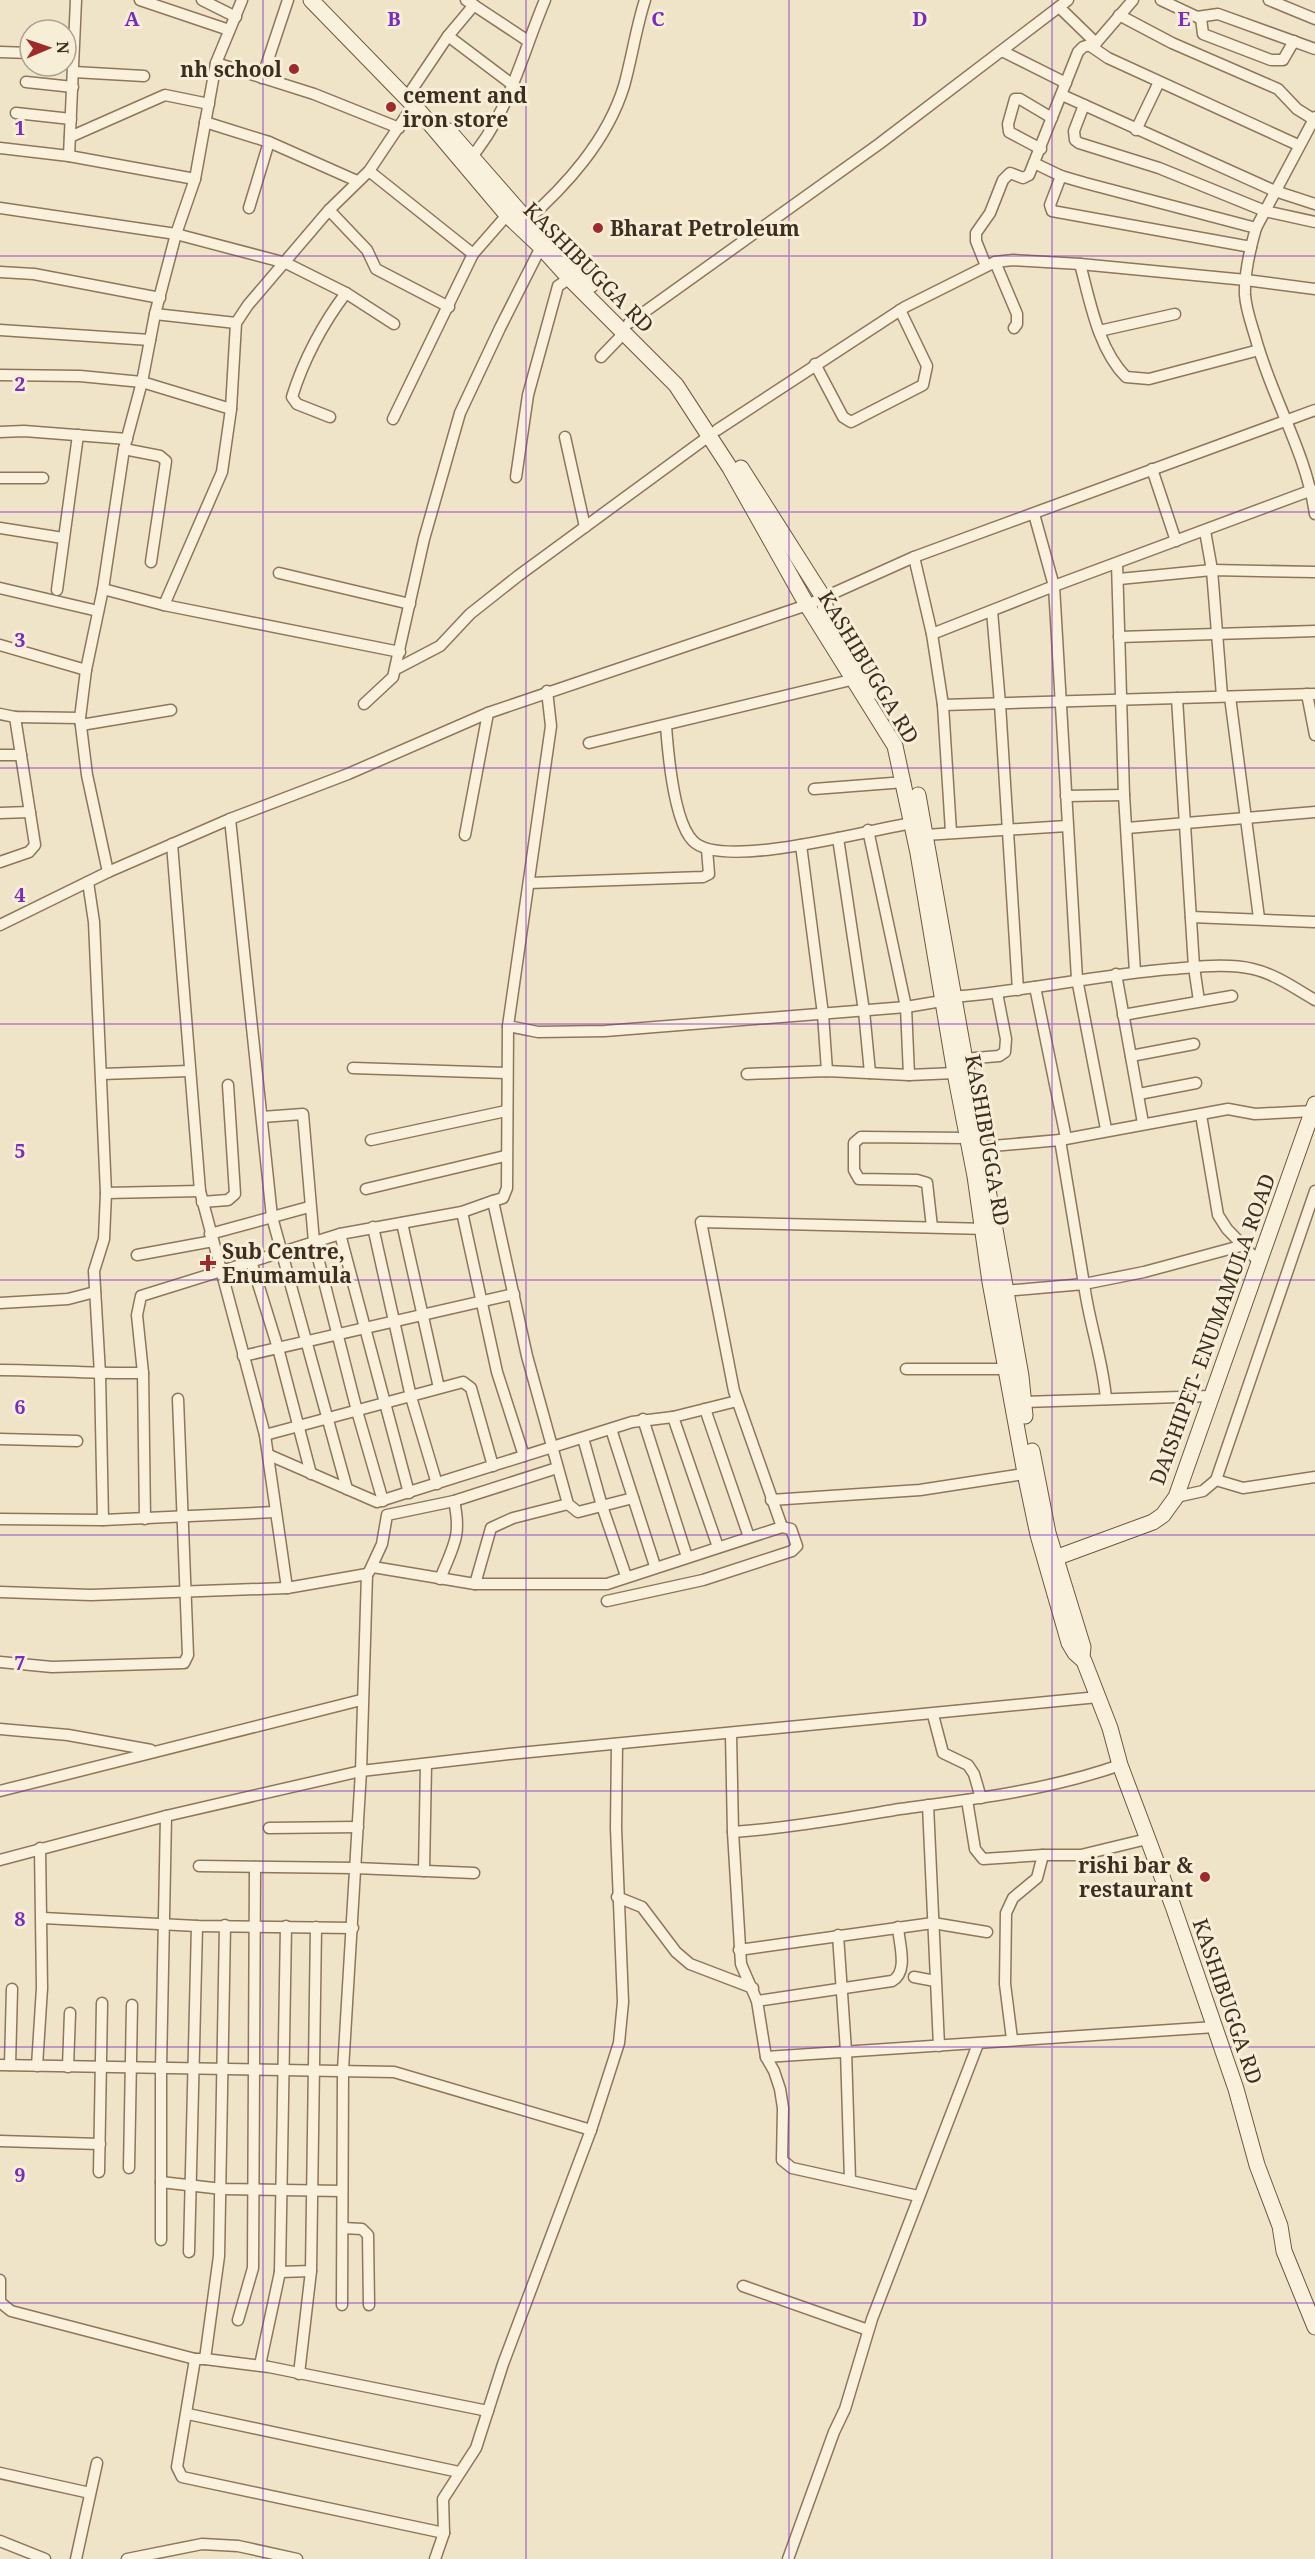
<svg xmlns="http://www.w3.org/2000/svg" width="1315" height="2559" viewBox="0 0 1315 2559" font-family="'Noto Serif',serif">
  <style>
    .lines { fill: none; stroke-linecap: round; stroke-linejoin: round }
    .street-casing { stroke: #8d765c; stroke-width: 13 }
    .secondary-casing { stroke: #6f573f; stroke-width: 17 }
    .street { stroke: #faf1dc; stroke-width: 10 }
    .secondary { stroke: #faf1dc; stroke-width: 15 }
    .grid { fill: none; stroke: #7b2cbf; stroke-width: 1.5; stroke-opacity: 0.55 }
    .poi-dot { fill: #9e2a2b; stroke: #f7eed8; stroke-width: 2 }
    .labels { text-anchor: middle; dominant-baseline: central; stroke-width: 6; stroke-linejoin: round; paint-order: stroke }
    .poi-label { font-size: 21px; font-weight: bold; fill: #3d2e20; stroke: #f7eed8; text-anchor: start }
    .street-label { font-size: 21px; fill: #3d2e20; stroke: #f7eed8 }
    .grid-label { font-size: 20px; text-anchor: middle; font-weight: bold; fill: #7b2cbf; stroke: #f7eed8; stroke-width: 6; stroke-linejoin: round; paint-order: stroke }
  </style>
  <rect width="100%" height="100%" fill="#f0e4c8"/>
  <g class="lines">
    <g class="street-casing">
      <g id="street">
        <path d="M140,0l89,30"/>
        <path d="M202,0l34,17"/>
        <path d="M466,0l62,41"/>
        <path d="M1161,0l36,17 21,-3 97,35"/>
        <path d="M1269,0l46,19"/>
        <path d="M1059,7l37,36"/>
        <path d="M1119,15l53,28 106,46 19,20 16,10"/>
        <path d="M1201,18l2,16 68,26h12l11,-19"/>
        <path d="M448,36l65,49"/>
        <path d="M1089,45l19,13 190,87"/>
        <path d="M1002,51l64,32"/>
        <path d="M0,52l30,1"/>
        <path d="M216,63l98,31 85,34"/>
        <path d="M74,72l70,4"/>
        <path d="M262,78l26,-78"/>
        <path d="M26,82l47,5"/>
        <path d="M411,91l37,-55 26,-31"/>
        <path d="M1062,95l213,96 40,13"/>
        <path d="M1084,105l-10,26 1,9 4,3 80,25 106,43 50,11"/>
        <path d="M16,113l55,6"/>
        <path d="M1315,117l-59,111c-6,21 -12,45 -11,67 1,14 6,28 10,41 16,61 51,115 60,178"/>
        <path d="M205,122l64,20 88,39"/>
        <path d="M1136,130l23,-48"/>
        <path d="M70,137l95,-42 44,9"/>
        <path d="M0,148l69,8 126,23"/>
        <path d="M1041,149l-32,-17 -1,-8 7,-25h5l32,19"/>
        <path d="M69,156l7,-156"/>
        <path d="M468,161c40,-44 54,-107 77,-161"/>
        <path d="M1034,163l27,13 24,7 171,45"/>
        <path d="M369,171l104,83"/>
        <path d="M1061,176l-11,29 2,6 199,36"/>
        <path d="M0,208l176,26 110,29 60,30 48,31"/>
        <path d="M249,208l20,-66"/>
        <path d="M329,210l38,40 9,19 73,38"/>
        <path d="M524,223c42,-37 83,-82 100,-137 8,-29 12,-58 21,-86"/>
        <path d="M995,262l22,52v10l-3,4"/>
        <path d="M1080,264c10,37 18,85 46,113l23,2 110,-29"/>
        <path d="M986,266l-10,-25v-8l14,-20 13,-33 7,-7 13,5 6,-3 49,-123 5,-5 13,-4 37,-43"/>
        <path d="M0,272l34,2 126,24"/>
        <path d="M155,314l81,9"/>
        <path d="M629,323l250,-179 189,-144"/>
        <path d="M0,330l150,10"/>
        <path d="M1099,331l76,-17"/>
        <path d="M601,357l24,-25"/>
        <path d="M815,364l28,53 8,5 72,-37 4,-19 -27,-56"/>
        <path d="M0,375l80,1 62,6 89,27"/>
        <path d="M330,417l-33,-13 -5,-7c11,-36 31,-74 54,-104"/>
        <path d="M393,419l80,-165 34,-39"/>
        <path d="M717,430l188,-123 90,-45 18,-2 67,4 166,16 69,9"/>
        <path d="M0,432l24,-1 103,8"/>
        <path d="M565,437l20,90"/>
        <path d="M124,449l36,7 6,5 -15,101"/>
        <path d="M1152,469l24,72"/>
        <path d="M516,477l12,-82 30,-109 15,-10"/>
        <path d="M0,478h43"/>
        <path d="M1034,514l20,72 23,393 29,150"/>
        <path d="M0,528l63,10"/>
        <path d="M1205,531l7,39 10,126"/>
        <path d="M914,557l18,77 11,71 8,127"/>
        <path d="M1117,563l7,232 11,177"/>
        <path d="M279,573l131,31"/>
        <path d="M1119,579l93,-9 103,2"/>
        <path d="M0,588l98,23"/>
        <path d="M103,589l61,16 236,47"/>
        <path d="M57,590l21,-155"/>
        <path d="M164,605l58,-133 9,-63 5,-86 12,-18 81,-95 40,-39 49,-73"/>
        <path d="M992,611l8,93 18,286"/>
        <path d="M932,634l122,-48 258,-96"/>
        <path d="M1119,637l196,-6"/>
        <path d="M0,645l86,25"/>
        <path d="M396,669l44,-23 30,-32 48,-38 191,-140"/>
        <path d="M1307,694l8,41"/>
        <path d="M1230,697l29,221"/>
        <path d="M1177,698l17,269 5,34"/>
        <path d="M364,704l29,-27 31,-138 36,-126 40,-85 43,-85"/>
        <path d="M943,705l372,-11"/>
        <path d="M0,714l15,3 65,1"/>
        <path d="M81,725l90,-15"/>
        <path d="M666,726c2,27 8,96 27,115 29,30 178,-12 220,-18"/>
        <path d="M589,743l270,-65"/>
        <path d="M0,755h21"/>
        <path d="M814,789l91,-7"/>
        <path d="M1066,796l58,-1"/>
        <path d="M0,813l30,-1"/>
        <path d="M230,819l42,398 75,272"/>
        <path d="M1127,828l188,-16"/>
        <path d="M868,830l38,177 3,68"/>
        <path d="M465,835l23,-122"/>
        <path d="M925,835l142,-9"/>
        <path d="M838,838l26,173 6,62"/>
        <path d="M172,844l28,347 65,244 22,153 80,-14 -6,197 -18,299 -1,235"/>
        <path d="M801,845l22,169 4,57"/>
        <path d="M0,862l29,-10 6,-7 -20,-128"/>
        <path d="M108,872l-21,-97 -7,-57 6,-48 17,-81 21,-140 18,-67 13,-68 21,-80 19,-55 21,-116 26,-63"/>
        <path d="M88,882l6,40 12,271 94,-2"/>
        <path d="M529,883l174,-6 6,-3 -2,-25"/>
        <path d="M1191,917l124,5"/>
        <path d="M0,925l108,-53 122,-53 118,-45 140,-61 319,-108 107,-48 401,-147"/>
        <path d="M1116,974l27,149"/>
        <path d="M1035,987l31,151"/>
        <path d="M953,997c73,-6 145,-22 218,-28 27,-2 56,-6 82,0 22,5 43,20 62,31"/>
        <path d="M1123,1015l109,-19"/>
        <path d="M508,1026l30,6 67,-1 301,-24 36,-6"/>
        <path d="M1131,1056l63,-12"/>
        <path d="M963,1059l36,-3 6,-4 1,-13 -9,-46"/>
        <path d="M353,1068l153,5"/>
        <path d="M102,1074l87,-3"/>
        <path d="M747,1074l80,-3 82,4 46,-2"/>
        <path d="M1139,1094l57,-11"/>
        <path d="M1201,1115l17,100 9,14 32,33"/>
        <path d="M262,1117l41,-3 11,128 43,169 26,90"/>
        <path d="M371,1140l135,-29"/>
        <path d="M1060,1140l24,144 60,-12 100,-27"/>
        <path d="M981,1147l79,-7 168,-31 27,5 58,-3"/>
        <path d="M366,1189l139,-33"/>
        <path d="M493,1201l10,-3 4,-10 1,-162 43,-300 -4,-35"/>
        <path d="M202,1202l26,-2 7,-6 -7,-109"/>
        <path d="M462,1212l35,160 27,84"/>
        <path d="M402,1223l37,165"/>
        <path d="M373,1227l38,170 26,87"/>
        <path d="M932,1227l-5,-44 -10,-3 -58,-1 -5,-9v-27l7,-6 106,1"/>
        <path d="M210,1234l99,-27"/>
        <path d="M340,1234l69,259"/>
        <path d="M137,1255l76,-14"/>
        <path d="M251,1261l27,87 33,126"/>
        <path d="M1004,1291l80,-7c5,39 19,76 22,115"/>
        <path d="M0,1303l68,-4 27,-7"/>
        <path d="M243,1356l271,-62"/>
        <path d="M906,1369h107"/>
        <path d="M0,1370c48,0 95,4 143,3"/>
        <path d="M1023,1402l188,-6"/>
        <path d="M705,1409l44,128"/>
        <path d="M673,1417l45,130"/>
        <path d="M643,1419l44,138"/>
        <path d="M611,1429l44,137"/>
        <path d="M265,1435l198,-53 8,6 22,78"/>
        <path d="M583,1438l19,68 24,70"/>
        <path d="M0,1439l77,2"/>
        <path d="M269,1455l108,47 255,-80 41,-5 64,-16"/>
        <path d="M1216,1480l27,8 72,-11"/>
        <path d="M1176,1497l27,-6 13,-11 99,-289"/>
        <path d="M771,1500l149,-10 110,-17"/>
        <path d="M0,1519l103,1 172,-8"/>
        <path d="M145,1519l-2,-146 -6,-58 4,-19 199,-62 122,-22 31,-11 34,155 41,148 10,8 55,-14"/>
        <path d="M103,1520l-3,-146 -6,-103 10,-32 2,-46"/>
        <path d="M373,1567l102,17h132l175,-57 -48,-136 -33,-169 287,7"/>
        <path d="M369,1572l13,-28 5,-29 67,-14 103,-33"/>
        <path d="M440,1579c13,-33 22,-42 14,-78"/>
        <path d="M475,1584l16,-56 22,-10 55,-14"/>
        <path d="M0,1592l91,3 196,-7"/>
        <path d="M607,1601l96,-21 89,-29 5,-5 -6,-17 -9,-2"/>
        <path d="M0,1662l52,5 132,-4 4,-8 -10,-256"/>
        <path d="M933,1715l10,38 25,12 6,9 7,24"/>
        <path d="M0,1729l68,6 83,15"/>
        <path d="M731,1734l2,98 8,132 16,37 9,56 8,14 6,18 3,19 -1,52 10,8 126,28"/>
        <path d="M0,1791l361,-91"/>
        <path d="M967,1800l8,49 8,10 60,-4"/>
        <path d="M928,1805l11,241"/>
        <path d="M269,1828l89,-1"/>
        <path d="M733,1832c56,-4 112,-14 167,-23 75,-10 149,-19 220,-44"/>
        <path d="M0,1860l166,-44 195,-45 148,-17 589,-57"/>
        <path d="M199,1866l156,2 119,5"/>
        <path d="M424,1871l2,-107"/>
        <path d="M617,1897l25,10 34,45 14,12 63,24"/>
        <path d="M43,1918l154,8 156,2"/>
        <path d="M838,1935l8,116 4,129"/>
        <path d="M739,1950l194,-27 54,9"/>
        <path d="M914,1977l21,4"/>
        <path d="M757,2001l135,-20c17,-9 7,-37 6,-54"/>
        <path d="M1012,2039l-7,-55 1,-71 7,-15 24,-20 6,-23h38l66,-16"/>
        <path d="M766,2057l449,-30"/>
        <path d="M0,2065l394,7 197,58"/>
        <path d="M10,2065l2,-76"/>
        <path d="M37,2066l5,-78 -2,-140"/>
        <path d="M68,2067l2,-54"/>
        <path d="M0,2141l100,3"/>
        <path d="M129,2168l3,-163"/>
        <path d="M99,2172l3,-169"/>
        <path d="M161,2182l61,7 119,2"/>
        <path d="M343,2228l19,1 6,6 1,70"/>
        <path d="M161,2240v-172l5,-252"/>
        <path d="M189,2252l8,-326"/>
        <path d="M280,2272l31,-1"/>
        <path d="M0,2280v22l11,9 184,48h10l14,-103 6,-331"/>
        <path d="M743,2286l125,44"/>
        <path d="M238,2320l15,-52 2,-401"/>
        <path d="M195,2359l-18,108 5,10 262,56"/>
        <path d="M205,2359l64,8 219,44"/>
        <path d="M260,2365l20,-93 6,-346"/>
        <path d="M299,2374l12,-103 5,-344"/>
        <path d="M188,2414l271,58"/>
        <path d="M0,2473l90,20"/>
        <path d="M0,2541l45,18"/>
        <path d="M76,2559l21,-96"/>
        <path d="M127,2559l75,-15 36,2 59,13"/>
        <path d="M435,2559l9,-26 -1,-34 33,-51 27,-84 88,-234 28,-87 4,-41 -7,-174 1,-84"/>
        <path d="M788,2559l46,-127 11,-23 27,-90 106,-275"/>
      </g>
    </g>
    <g class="secondary-casing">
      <g id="secondary">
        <path d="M311,0l109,112 87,103 34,32 28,31 107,107 54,83 77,137 88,141 23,107 37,220 20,103 15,106 35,191 13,62 31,108 6,10 9,8 26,67 10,37 53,141 63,183 21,76 23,61 4,25 31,76"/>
        <path d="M449,131l78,89 64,65"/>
        <path d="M741,468l82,129 3,12 48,82"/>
        <path d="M918,795l103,581 4,40"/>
        <path d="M1032,1451l16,82 35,114 -1,10"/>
        <path d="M1047,1561l106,-39 10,-7 13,-18 139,-393"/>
      </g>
    </g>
    <use href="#street" class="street"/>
    <use href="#secondary" class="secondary"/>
  </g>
  <path class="grid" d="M263,0v2559M526,0v2559M789,0v2559M1052,0v2559M0,256h1315M0,512h1315M0,768h1315M0,1024h1315M0,1280h1315M0,1535h1315M0,1791h1315M0,2047h1315M0,2303h1315"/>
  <g class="poi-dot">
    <circle cx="294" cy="69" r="6"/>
    <circle cx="391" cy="107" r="6"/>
    <circle cx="598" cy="228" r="6"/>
    <path d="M205 1254h6v6h6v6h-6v6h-6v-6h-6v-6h6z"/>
    <circle cx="1205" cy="1877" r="6"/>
  </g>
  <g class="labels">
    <g class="poi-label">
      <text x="282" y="69" text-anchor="end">nh school</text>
      <text x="403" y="95">cement and<tspan x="403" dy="24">iron store</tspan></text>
      <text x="610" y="228">Bharat Petroleum</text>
      <text x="222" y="1251">Sub Centre,<tspan x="222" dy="24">Enumamula</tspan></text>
      <text x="1193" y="1865" text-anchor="end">rishi bar &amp;<tspan x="1193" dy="24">restaurant</tspan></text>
    </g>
    <g class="street-label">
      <text transform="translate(589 267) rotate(45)">KASHIBUGGA RD</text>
      <text transform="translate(869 667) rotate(59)">KASHIBUGGA RD</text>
      <text transform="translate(988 1140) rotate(80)">KASHIBUGGA RD</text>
      <text transform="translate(1212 1329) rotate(-70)">DAISHIPET- ENUMAMULA ROAD</text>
      <text transform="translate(1228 2001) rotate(71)">KASHIBUGGA RD</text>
    </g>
  </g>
  <g class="grid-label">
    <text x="132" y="26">A</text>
    <text x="394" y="26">B</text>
    <text x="658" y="26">C</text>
    <text x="920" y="26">D</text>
    <text x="1184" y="26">E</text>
    <text x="20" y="135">1</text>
    <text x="20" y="391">2</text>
    <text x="20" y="647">3</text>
    <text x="20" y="902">4</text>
    <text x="20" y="1158">5</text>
    <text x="20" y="1414">6</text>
    <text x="20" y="1670">7</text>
    <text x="20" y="1926">8</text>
    <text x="20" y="2182">9</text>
  </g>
  <g transform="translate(48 48) rotate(88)"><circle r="28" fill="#f7eed8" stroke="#ada18e" stroke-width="1.5"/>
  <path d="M0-4.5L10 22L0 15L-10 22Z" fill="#9e2a2b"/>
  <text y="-9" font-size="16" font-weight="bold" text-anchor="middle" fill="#3d2e20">N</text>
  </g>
</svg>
